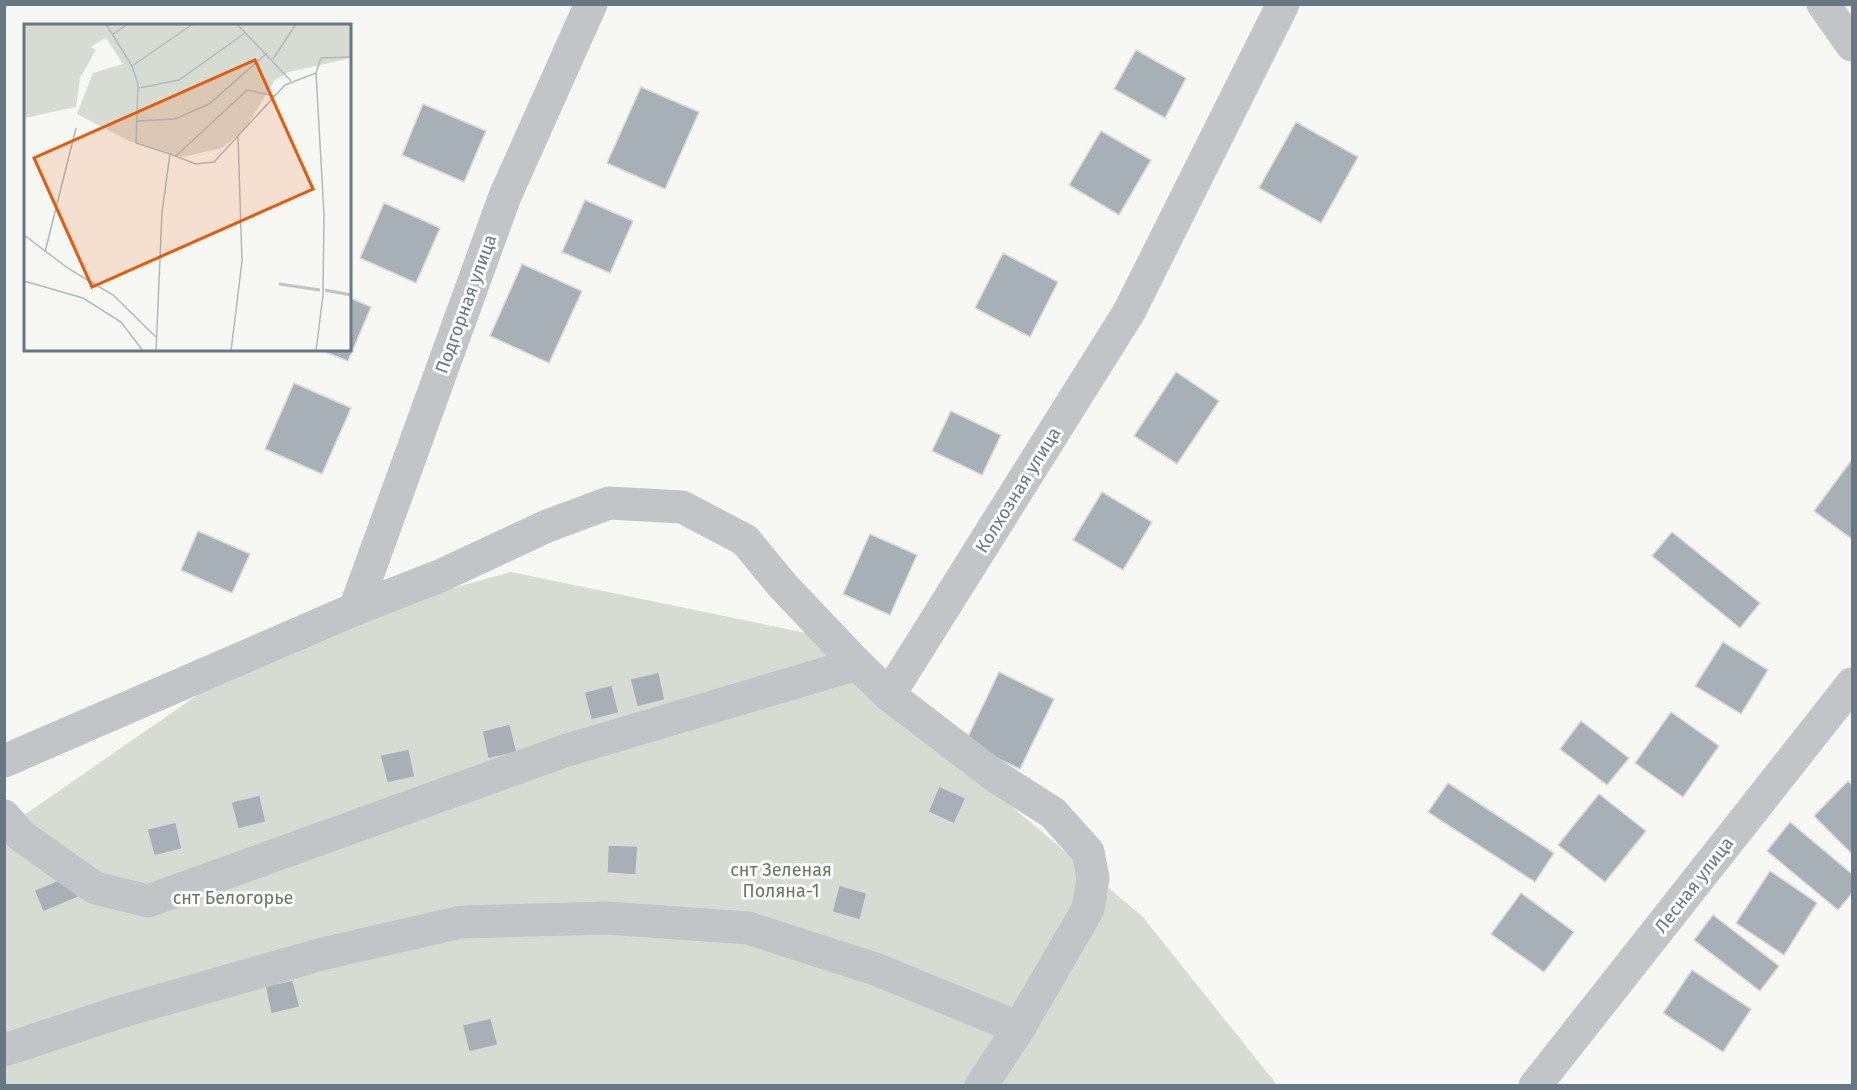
<svg xmlns="http://www.w3.org/2000/svg" width="1857" height="1090" viewBox="0 0 1857 1090" font-family="'Fira Sans',sans-serif">
  <style>
    .green { fill: #d7dcd3 }
    .building { fill: #a7b0b6; stroke: #d9d9d7; stroke-width: 1.5 }
    .lines { fill: none; stroke-linecap: round; stroke-linejoin: round }
    .street { stroke: #c1c5c8; stroke-width: 33 }
    .labels { text-anchor: middle; dominant-baseline: central; stroke-width: 6; stroke-linejoin: round; paint-order: stroke }
    .street-label { font-size: 18px; fill: #677885; stroke: #fff }
    .park-label { font-size: 18px; fill: #667761; stroke: #fff }
    .inset-river { fill: none; stroke: #b9c5c9; stroke-width: 3 }
    .inset-road { fill: none; stroke: #b0b9be; stroke-width: 1.5 }
    .view { fill: #e8590c; fill-opacity: 0.15; stroke: #e8590c; stroke-width: 3 }
    .inset-edge { fill: none; stroke: #677885; stroke-width: 3 }
  </style>
  <rect width="100%" height="100%" fill="#f7f7f4"/>
  <path class="green" d="M511,572l295,61 336,283 135,169h-1272l-1,-256 280,-194z"/>
  <g class="building">
    <path d="M1136,50l50,28 -21,40 -51,-29z"/>
    <path d="M641,87l58,25 -34,77 -58,-26z"/>
    <path d="M423,104l63,27 -22,51 -62,-27z"/>
    <path d="M1296,122l62,35 -37,66 -62,-35z"/>
    <path d="M1101,131l50,29 -32,55 -50,-30z"/>
    <path d="M585,200l48,21 -23,52 -48,-21z"/>
    <path d="M384,203l56,25 -24,55 -56,-25z"/>
    <path d="M1003,253l55,29 -28,55 -55,-29z"/>
    <path d="M522,264l60,27 -33,72 -59,-27z"/>
    <path d="M350,298l21,9 -23,54 -28,-11h30z"/>
    <path d="M1176,372l43,29 -42,63 -43,-28z"/>
    <path d="M294,383l57,25 -29,66 -57,-25z"/>
    <path d="M951,411l50,24 -19,40 -50,-24z"/>
    <path d="M1851,461l1,1v77l-38,-28z"/>
    <path d="M1102,492l50,30 -29,48 -50,-30z"/>
    <path d="M198,531l52,23 -18,39 -51,-23z"/>
    <path d="M1672,532l88,71 -20,25 -88,-72z"/>
    <path d="M870,534l47,21 -27,60 -47,-21z"/>
    <path d="M1723,642l45,28 -27,44 -46,-28z"/>
    <path d="M659,672l6,28 -28,7 -7,-28z"/>
    <path d="M999,672l55,27 -34,70 -55,-26z"/>
    <path d="M612,685l7,28 -28,7 -7,-28z"/>
    <path d="M1671,712l48,34 -36,51 -48,-34z"/>
    <path d="M1581,721l48,37 -22,27 -47,-36z"/>
    <path d="M510,724l7,28 -29,7 -6,-28z"/>
    <path d="M409,749l6,28 -28,6 -7,-28z"/>
    <path d="M1848,781l4,4v69l-38,-38z"/>
    <path d="M1448,783l106,70 -19,29 -107,-70z"/>
    <path d="M939,786l27,12 -12,26 -26,-12z"/>
    <path d="M1599,794l47,37 -41,51 -47,-37z"/>
    <path d="M260,795l6,27 -28,7 -7,-27z"/>
    <path d="M176,822l6,27 -28,7 -7,-27z"/>
    <path d="M1790,822l62,52v19l-14,17 -71,-59z"/>
    <path d="M608,845l30,1 -2,29 -29,-2z"/>
    <path d="M1770,871l47,32 -33,52 -48,-32z"/>
    <path d="M71,875l8,22 -36,15 -9,-22z"/>
    <path d="M839,885l28,8 -7,27 -28,-8z"/>
    <path d="M1521,893l53,39 -30,40 -53,-38z"/>
    <path d="M1713,915l66,51 -19,25 -66,-51z"/>
    <path d="M1692,970l59,39 -28,43 -60,-39z"/>
    <path d="M293,980l7,27 -29,7 -6,-28z"/>
    <path d="M491,1018l7,27 -29,7 -7,-27z"/>
  </g>
  <g class="lines">
    <g class="street">
      <path d="M1823,4l29,41"/>
      <path d="M355,609l150,-413 86,-192"/>
      <path d="M4,761l351,-152 85,-33 107,-50 62,-23 73,4 63,33 38,46 74,78 32,31"/>
      <path d="M4,816l16,19 75,53 53,13 416,-150 293,-87"/>
      <path d="M4,1050l119,-39 199,-57 139,-32 145,-4 142,10 130,42 141,58"/>
      <path d="M981,1086l38,-58 69,-119 5,-31 -5,-26 -35,-39 -58,-37 -106,-81 240,-383 154,-308"/>
      <path d="M1535,1086l317,-402"/>
    </g>
  </g>
  <g class="labels">
    <g class="street-label">
      <text transform="translate(466 304) rotate(-70)">Подгорная улица</text>
      <text transform="translate(1018 490) rotate(-58)">Колхозная улица</text>
      <text transform="translate(1694 885) rotate(-52)">Лесная улица</text>
    </g>
    <g class="park-label">
      <text x="781" y="870">снт Зеленая<tspan x="781" dy="21">Поляна-1</tspan></text>
      <text x="233" y="898">снт Белогорье</text>
    </g>
  </g>
  <g transform="translate(24 24)">
    <rect width="327" height="327" fill="#f7f7f4"/>
    <path d="M0,0h327v34l-62,14 -14,8 -30,49 -23,19 -39,9 -54,-16 -52,-27 16,-41 30,-9 -17,-26 -16,9 6,3 -16,28 -4,29 -52,11z" fill="#d7dcd3"/>
    <path class="inset-river" d="M255,260l41,6M301,266l26,5"/>
    <path class="inset-road" d="M82,0l26,42 6,18 -2,59 34,11 -8,58 -6,139M213,0l54,57M89,10l15,-10M249,35l23,-35M108,42l61,-42M292,49l8,141 -1,81 -7,56M115,64l40,-8 66,-47M113,97l38,-2 34,-15 58,-51M146,130l26,10 18,-2 71,-77 31,-12 5,-15 30,-1M152,132l71,-66 28,6M0,211l45,34 44,26 43,42M21,228l31,-124M0,257l59,17 38,24 22,29M207,327l11,-90 -4,-125"/>
    <path class="view" d="M231,36l58,129 -221,98 -58,-129z"/>
    <rect width="327" height="327" class="inset-edge"/>
  </g>
  <rect width="1857" height="1090" fill="none" stroke="#677885" stroke-width="12"/>
</svg>
